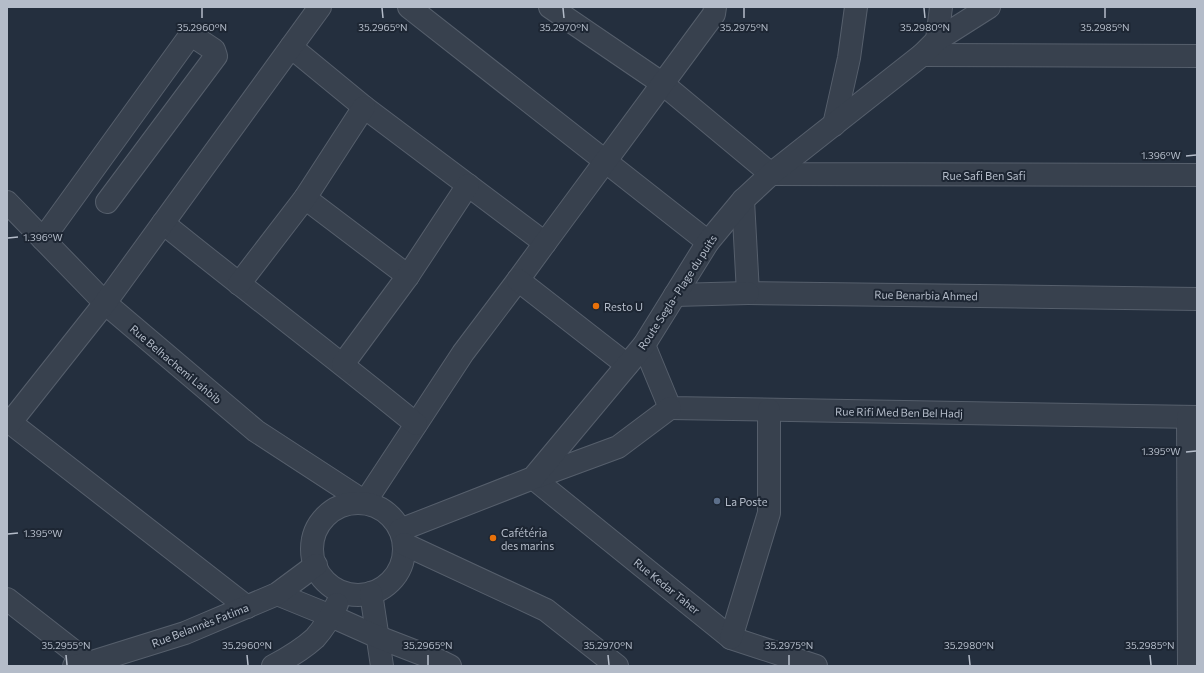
<svg xmlns="http://www.w3.org/2000/svg" width="1204" height="673" viewBox="0 0 1204 673" font-family="Commissioner,sans-serif">
  <style>
    .lines { fill: none; stroke-linecap: round; stroke-linejoin: round }
    .minor-casing { stroke: #565f6c; stroke-width: 24 }
    .minor { stroke: #38414e; stroke-width: 22 }
    .ticks { fill: none; stroke: #b4bcc9; stroke-width: 1.5 }
    .food-dot { fill: #e8710a; stroke: #1d2633; stroke-width: 1.5 }
    .service-dot { fill: #5c6f8a; stroke: #1d2633; stroke-width: 1.5 }
    .labels { text-anchor: middle; dominant-baseline: central; stroke-width: 4; stroke-linejoin: round; paint-order: stroke }
    .street-label { font-size: 11px; fill: #b4bcc9; stroke: #1d2633 }
    .poi-label { font-size: 11px; fill: #b4bcc9; stroke: #1d2633; text-anchor: start }
    .ticks-label { font-size: 10px; text-anchor: middle; fill: #b4bcc9; stroke: #1d2633; stroke-width: 4; stroke-linejoin: round; paint-order: stroke }
  </style>
  <rect width="100%" height="100%" fill="#242f3e"/>
  <g class="lines">
    <g class="minor-casing">
      <g id="minor">
        <path d="M409,7l299,235"/>
        <path d="M550,7l113,77 108,90 426,1"/>
        <path d="M937,40l4,-33"/>
        <path d="M291,47l73,60 181,136"/>
        <path d="M922,55l275,1"/>
        <path d="M834,125l15,-67 7,-51"/>
        <path d="M305,198l103,78"/>
        <path d="M743,200l5,93 449,6"/>
        <path d="M7,202l98,101 151,128 109,71 98,-149 55,-73 27,-37 169,-229 1,-7"/>
        <path d="M163,223c84,68 170,133 253,201"/>
        <path d="M43,239l146,-202 4,-1 21,14 2,6 -109,146"/>
        <path d="M518,280l109,85"/>
        <path d="M239,284l66,-86 59,-91"/>
        <path d="M675,295l73,-2"/>
        <path d="M644,345l26,63 527,9"/>
        <path d="M343,364l65,-88 60,-91"/>
        <path d="M1188,417l1,249"/>
        <path d="M7,420l240,187"/>
        <path d="M10,423l95,-120 215,-296"/>
        <path d="M533,478l198,160 85,28"/>
        <path d="M534,478l84,-31 52,-39"/>
        <circle cx="358" cy="549" r="46"/>
        <path d="M400,530l133,-52 111,-133 64,-103 35,-42 28,-26 151,-119 15,-15 52,-33"/>
        <path d="M404,544l142,66 71,56"/>
        <path d="M371,593l11,73"/>
        <path d="M277,594l54,22 47,21 62,24 10,5"/>
        <path d="M7,599l82,64 1,3"/>
        <path d="M731,638l38,-125v-103"/>
        <path d="M74,666l15,-3 96,-30 92,-39 39,-29"/>
        <path d="M273,666c15,-8 30,-17 42,-28 9,-10 16,-22 22,-34"/>
      </g>
    </g>
    <use href="#minor" class="minor"/>
  </g>
  <path class="ticks" d="M202,8v10M382,8l1,10M563,8l1,10M744,8v10M924,8l1,10M1105,8v10M1186,156l10,-1M8,238l10,-1M1186,452l10,-1M8,534l10,-1M66,655l1,10M247,655l1,10M428,655v10M608,655l1,10M789,655v10M969,655l1,10M1150,655l1,10"/>
  <g class="food-dot">
    <circle cx="596" cy="306" r="4"/>
    <circle cx="493" cy="538" r="4"/>
  </g>
  <circle class="service-dot" cx="717" cy="501" r="4"/>
  <g class="labels">
    <g class="street-label">
      <text x="984" y="175">Rue Safi Ben Safi</text>
      <text transform="translate(677 292) rotate(-57)">Route Segla- Plage du puits</text>
      <text transform="translate(926 295) rotate(1)">Rue Benarbia Ahmed</text>
      <text transform="translate(176 364) rotate(40)">Rue Belhachemi Lahbib</text>
      <text transform="translate(899 412) rotate(1)">Rue Rifi Med Ben Bel Hadj</text>
      <text transform="translate(667 586) rotate(39)">Rue Kedar Taher</text>
      <text transform="translate(200 625) rotate(-21)">Rue Belannès Fatima</text>
    </g>
    <g class="poi-label">
      <text x="604" y="306">Resto U</text>
      <text x="725" y="501">La Poste</text>
      <text x="501" y="532">Cafétéria<tspan x="501" dy="13">des marins</tspan></text>
    </g>
  </g>
  <g class="ticks-label">
    <text x="202" y="31">35.2960°N</text>
    <text x="383" y="31">35.2965°N</text>
    <text x="564" y="31">35.2970°N</text>
    <text x="744" y="31">35.2975°N</text>
    <text x="925" y="31">35.2980°N</text>
    <text x="1105" y="31">35.2985°N</text>
    <text x="1161" y="159">1.396°W</text>
    <text x="43" y="241">1.396°W</text>
    <text x="1161" y="455">1.395°W</text>
    <text x="43" y="537">1.395°W</text>
    <text x="66" y="649">35.2955°N</text>
    <text x="247" y="649">35.2960°N</text>
    <text x="428" y="649">35.2965°N</text>
    <text x="608" y="649">35.2970°N</text>
    <text x="789" y="649">35.2975°N</text>
    <text x="969" y="649">35.2980°N</text>
    <text x="1150" y="649">35.2985°N</text>
  </g>
  <rect width="1204" height="673" fill="none" stroke="#b4bcc9" stroke-width="16"/>
</svg>
